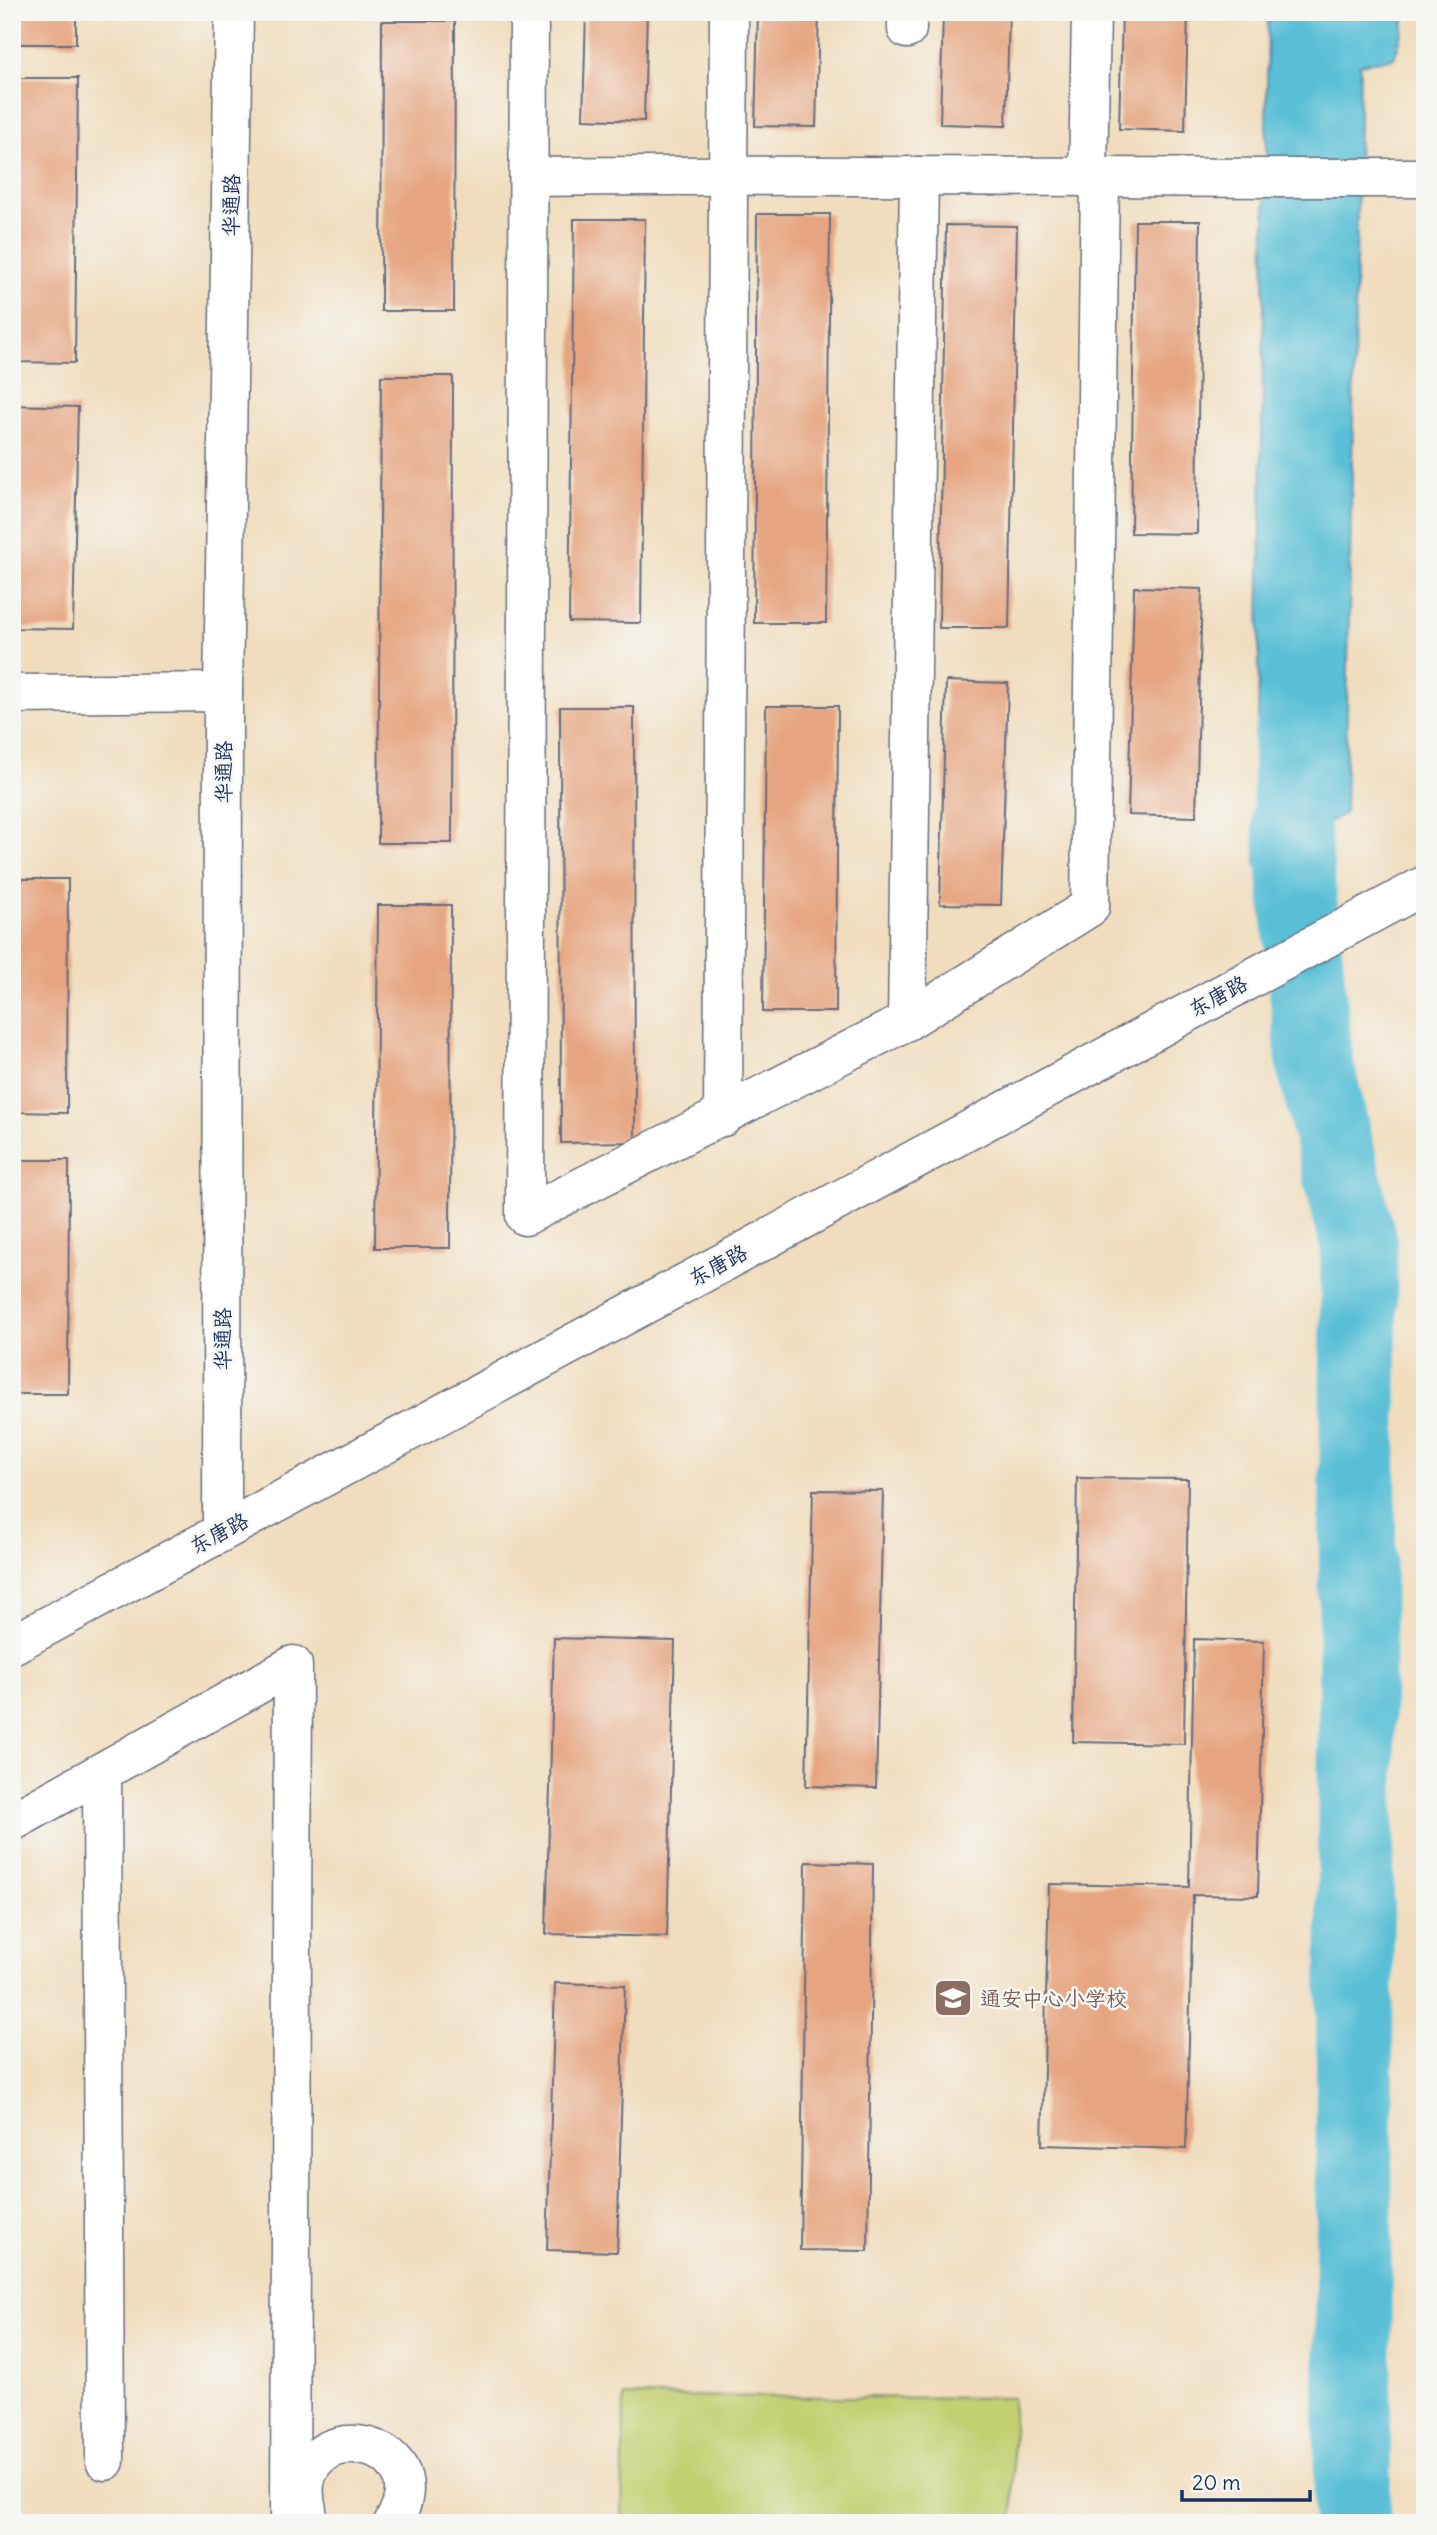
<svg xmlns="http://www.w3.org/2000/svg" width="1437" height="2535" viewBox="0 0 1437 2535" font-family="Delius,'LXGW WenKai TC',sans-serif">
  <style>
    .green { fill: #c3d072; stroke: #6f8068; stroke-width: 2 }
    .water { fill: #59bfd7; stroke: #3a779a; stroke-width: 2 }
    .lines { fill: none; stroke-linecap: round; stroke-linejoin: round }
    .river { stroke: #59bfd7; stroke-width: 77 }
    .building { fill: #e6a580 }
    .minor-casing { stroke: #666c7f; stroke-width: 41 }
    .minor { stroke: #fff; stroke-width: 38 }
    .labels { text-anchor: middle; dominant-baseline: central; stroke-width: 5; stroke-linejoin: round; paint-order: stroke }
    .street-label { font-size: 21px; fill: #1b2f5e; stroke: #f6f6f2 }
    .education-label { font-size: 21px; fill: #785e54; stroke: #f6f6f2; text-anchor: start }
  </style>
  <rect width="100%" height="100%" fill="#f6f6f2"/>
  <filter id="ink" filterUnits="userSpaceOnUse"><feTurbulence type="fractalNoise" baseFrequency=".0143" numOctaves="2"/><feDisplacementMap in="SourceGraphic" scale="14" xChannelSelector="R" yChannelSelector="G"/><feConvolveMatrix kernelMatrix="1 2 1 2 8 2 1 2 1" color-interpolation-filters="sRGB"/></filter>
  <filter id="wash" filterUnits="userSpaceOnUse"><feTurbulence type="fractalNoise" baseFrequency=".00686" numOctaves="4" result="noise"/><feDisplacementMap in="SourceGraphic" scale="28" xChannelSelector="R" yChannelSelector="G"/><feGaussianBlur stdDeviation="1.57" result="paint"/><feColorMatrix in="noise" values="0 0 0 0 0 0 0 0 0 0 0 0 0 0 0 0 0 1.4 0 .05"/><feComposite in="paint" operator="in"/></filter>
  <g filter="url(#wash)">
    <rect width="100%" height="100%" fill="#f0ddbd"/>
    <path class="green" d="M624,2396l389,2v125h-391z"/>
    <path class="water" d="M1268,12h137l-2,19 -9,27 -34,6 -15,749 -89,51z"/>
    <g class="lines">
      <path class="river" d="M1292,737l-1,87 24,241 44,180 -7,1278"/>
    </g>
    <g id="blocks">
      <g class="building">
        <rect x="12" y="12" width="64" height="32"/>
        <path d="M586,12h61l-3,109 -61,-2z"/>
        <path d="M758,12h61l-3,115 -61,-1z"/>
        <path d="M943,12h66l-3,114 -66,-2z"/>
        <path d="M1122,12h66l-3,119 -66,-2z"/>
        <path d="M382,21h73l-1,290h-73z"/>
        <path d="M12,78h66l-3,285 -63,-1z"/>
        <path d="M757,214h73l-4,409h-72z"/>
        <path d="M574,219h71l-4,404 -72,-1z"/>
        <path d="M1135,221h65l-3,313 -66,-1z"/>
        <path d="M946,225l71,1 -8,402h-70z"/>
        <path d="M381,376h72l-1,467h-74z"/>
        <path d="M12,405l66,2 -5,222 -61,-1z"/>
        <path d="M1134,587l68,2 -6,228 -68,-2z"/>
        <path d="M946,681l62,2 -7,222 -61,-1z"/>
        <path d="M766,706h72l-2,306h-73z"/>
        <path d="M560,707h74l1,435 -74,1z"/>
        <path d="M12,879h56l-1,234 -55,-1z"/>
        <path d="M378,905h73l-1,343h-75z"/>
        <path d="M12,1160h57l-1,234h-56z"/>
        <path d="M1077,1478l111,1 -4,265 -111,-2z"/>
        <path d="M813,1490l70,1 -7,297 -70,-2z"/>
        <path d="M554,1638l121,3 -8,296 -121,-3z"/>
        <path d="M1194,1639l70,2 -6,255 -65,-1 -7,254 -144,-4 7,-261 140,3z"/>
        <path d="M806,1862l67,2 -5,387 -68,-1z"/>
        <path d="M555,1983l70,2 -8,267 -70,-2z"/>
      </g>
    </g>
  </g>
  <g filter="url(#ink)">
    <use href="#blocks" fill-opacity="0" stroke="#666c7f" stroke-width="2"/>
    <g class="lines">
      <g class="minor-casing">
        <g id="minor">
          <path d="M529,12l-4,1204 382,-195 183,-114 10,-728"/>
          <path d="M907,29v-17"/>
          <path d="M529,177c298,-4 597,2 896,1"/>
          <path d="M1088,179l3,-167"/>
          <path d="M12,694l211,-2"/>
          <path d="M907,1021l12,-845"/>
          <path d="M723,1117l6,-1105"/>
          <path d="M222,1531l1,-839 11,-680"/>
          <path d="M12,1645l1413,-760"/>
          <path d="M102,1772l3,689"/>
          <path d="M12,1822l281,-157 -3,856"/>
          <path d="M307,2509c-24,-98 140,-76 86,14"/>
        </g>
      </g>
      <use href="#minor" class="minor"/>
    </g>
  </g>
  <defs>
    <g id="school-square" transform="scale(2.0125)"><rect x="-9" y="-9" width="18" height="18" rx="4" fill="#8d6e63" stroke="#f6f6f2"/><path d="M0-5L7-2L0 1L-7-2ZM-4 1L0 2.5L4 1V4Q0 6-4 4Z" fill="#fff"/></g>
  </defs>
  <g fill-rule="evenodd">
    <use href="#school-square" x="953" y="1998"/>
  </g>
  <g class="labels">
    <g class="street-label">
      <text transform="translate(231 205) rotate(-89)">华通路</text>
      <text transform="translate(223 772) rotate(-90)">华通路</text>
      <text transform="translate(1218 996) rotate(-28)">东唐路</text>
      <text transform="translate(718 1265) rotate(-28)">东唐路</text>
      <text transform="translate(222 1339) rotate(-90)">华通路</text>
      <text transform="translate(219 1533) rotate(-28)">东唐路</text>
    </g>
    <g class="education-label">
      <text x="980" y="1998">通安中心小学校</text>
    </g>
  </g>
  <rect width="1437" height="2535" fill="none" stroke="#f6f6f2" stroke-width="42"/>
  <path d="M1182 2490v10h128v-10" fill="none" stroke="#1b2f5e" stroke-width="3.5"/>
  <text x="1192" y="2490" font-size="21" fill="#1b2f5e" stroke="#f6f6f2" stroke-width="5" paint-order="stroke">20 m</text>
</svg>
